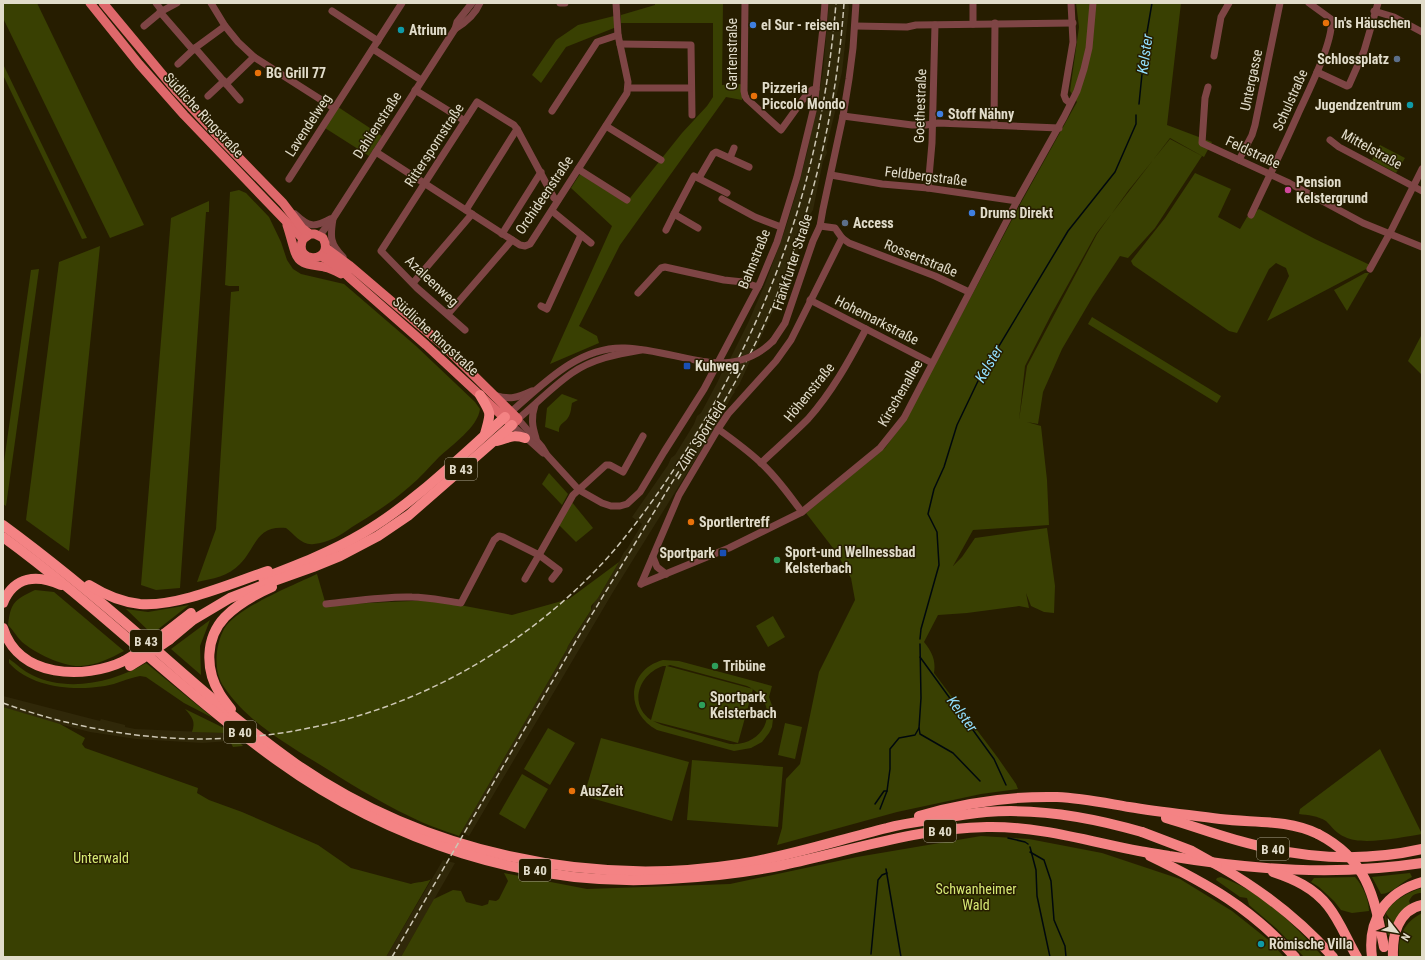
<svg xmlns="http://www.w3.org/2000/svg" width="1425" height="960" viewBox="0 0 1425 960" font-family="'Roboto Condensed',sans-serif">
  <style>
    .built { fill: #302809 }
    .green { fill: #394002; fill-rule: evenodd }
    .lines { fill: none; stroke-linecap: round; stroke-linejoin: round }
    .stream { stroke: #00080d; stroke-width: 1.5 }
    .minor { stroke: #7e4545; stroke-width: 7 }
    .major { stroke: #de686b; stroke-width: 9 }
    .highway { stroke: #f48384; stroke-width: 10 }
    .rail { stroke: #ccc6b3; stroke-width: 1.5; stroke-dasharray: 6 3; stroke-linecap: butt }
    .minor-bridge { stroke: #7e4545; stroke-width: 7 }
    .highway-bridge { stroke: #f48384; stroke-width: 10 }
    .food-dot { fill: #e8710a; stroke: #261d00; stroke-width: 1.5 }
    .shop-dot { fill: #3f7fe0; stroke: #261d00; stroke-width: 1.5 }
    .culture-dot { fill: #0f9aa8; stroke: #261d00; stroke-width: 1.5 }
    .service-dot { fill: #5c6f8a; stroke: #261d00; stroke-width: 1.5 }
    .hotel-dot { fill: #d1479c; stroke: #261d00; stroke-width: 1.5 }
    .transit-dot { fill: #1a4fb4; stroke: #261d00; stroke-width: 1.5 }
    .leisure-dot { fill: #2e9e5b; stroke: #261d00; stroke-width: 1.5 }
    .labels { text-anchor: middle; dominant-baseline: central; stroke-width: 3; stroke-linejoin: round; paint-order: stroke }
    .shield { fill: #261d00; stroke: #a9a38d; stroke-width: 1 }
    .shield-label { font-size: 13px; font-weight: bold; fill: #e1dcca }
    .poi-label { font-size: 14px; font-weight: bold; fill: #e1dcca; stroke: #261d00; text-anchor: start }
    .street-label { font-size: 14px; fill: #e1dcca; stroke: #261d00 }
    .park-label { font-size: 14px; fill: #d6e974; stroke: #261d00 }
    .water-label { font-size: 15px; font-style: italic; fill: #92defc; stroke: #261d00 }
  </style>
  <rect width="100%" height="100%" fill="#261d00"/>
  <g class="built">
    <path d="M829,3h19l1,5 -7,64 -7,30 1,6 -10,40 1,5 -4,8 -10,49 -4,6 -11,35v3l-13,31 -46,100 -5,6 1,1 -3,4 -19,35 -100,161 -144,244 -8,-4 106,-183 1,-3 7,-10 16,-26 4,-10 3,-2 21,-36 5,-10 3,-3 15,-25 -10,-7 36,-52 3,-7 4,-3 19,-31 3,-8 4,-3 17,-32 3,-7 3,-3 24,-48 17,-39 20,-54 11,-36 11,-41 16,-81z"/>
    <path d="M3,696l97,25 1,-2 24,6v2l10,2 91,4 4,8 -28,2 -66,-4 -46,-7 -58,-15 -29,-10z"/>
    <path d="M443,860l12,3 -54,94h-15z"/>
  </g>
  <g class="green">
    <path d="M3,3h34l107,222 -34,13 -107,-220z"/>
    <path d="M655,3h68l-1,82 21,-1 -1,16 -16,-3 -106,148 -41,81 18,10 2,7 -49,21 62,-138 -41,-38 9,-14 46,29 56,-70 25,-27 6,-9v-74h-92v-8l34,-10z"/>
    <path d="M1076,3h105l-14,122 45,17 -8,15 -34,-19 -74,96 -45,81 -26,51 -6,54 8,-54 70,-132 31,-43 42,-52 32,17 -47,72 -27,30 -8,-2 -28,42 -30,51 -19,43 -5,32 -11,-2 14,4 6,54 2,45 -76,5 -20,36 9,-9 13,-19 72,-10 8,58 -1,27 -10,-1 -13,-6 -5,-13 3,15 -10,-2 -52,7 -29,2 -14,27c8,10 12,18 10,31l64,85 18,26 2,5 -37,5 -84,18 -120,33 5,-17 4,-49 14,-15 19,-92 36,-72 -4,-22 -15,-26 -30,-39 79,-65 21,-29 117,-220 54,-97 -7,-11 9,-64z"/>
    <path d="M614,16v12l-48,19 -25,36 -9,-8 24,-35 22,-15z"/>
    <path d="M3,64l84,174 -5,1 -79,-164z"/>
    <path d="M338,107l44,29 -13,20 -44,-28z"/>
    <path d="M1380,145l25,13 -9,15 -24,-13z"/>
    <path d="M1195,173l36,16 -13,28 22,12 7,-12 12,-8 56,30 55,26 -2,3 -101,53 22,-45 -3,-8 -10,-5 -7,6 -32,64 -8,-2 -96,-66 -2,-4 34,-43z"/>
    <path d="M239,190l7,3 23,24 12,25 6,18 6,9 8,5 43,10 72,62 59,56 5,7c-2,18 -28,36 -41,48 -10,10 -19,21 -30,30 -17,15 -37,28 -57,40 -11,8 -24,16 -38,17 -12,2 -20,-10 -28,-16 -30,-3 -30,20 -46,36 -11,12 -28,15 -43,18l19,-53 15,-237 8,-1v-5h-10l-4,-1 5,-93z"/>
    <path d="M209,201v11h-3l-26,376 -24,2 -15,-5 30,-367z"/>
    <path d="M100,246l-31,305 -43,-31 33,-258z"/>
    <path d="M39,269l-33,237 -3,-2v-35l28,-199z"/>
    <path d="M1365,273h4l-22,38 -13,-21z"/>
    <path d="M1092,317l129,79 -4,7 -129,-79z"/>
    <path d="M1422,334v41l-14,-14z"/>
    <path d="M562,394l16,6 -6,3c-1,5 -1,9 -3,13 -3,7 -11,7 -10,16l-14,-5 2,-19z"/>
    <path d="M549,473l19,21 -6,11 -20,-21z"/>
    <path d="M571,501l22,27 -17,14 -18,-18z"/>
    <path d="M619,562l-21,36 -7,8v4l-23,36 -1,3 -108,187c-16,-6 -33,-11 -48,-19 -34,-16 -65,-36 -97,-56 -32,-20 -68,-41 -90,-74 -11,-16 -9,-41 0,-58 12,-21 70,-44 93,-55l9,31 107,-5 79,15 57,-16z"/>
    <path d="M35,590l19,2 70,59c-13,7 -27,14 -43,15 -18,1 -46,-13 -59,-24 -5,-5 -9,-12 -14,-17 3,-23 6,-25 27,-35z"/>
    <path d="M189,605l-37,29 -26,-25 22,3z"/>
    <path d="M773,616l12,21 -17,10 -12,-21z"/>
    <path d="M210,620l-10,26 1,29 -30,-26z"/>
    <path d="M9,659c8,5 14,12 23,16 36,18 82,7 114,-12l67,55 -29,-15 -38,-26 -6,-1c-12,2 -23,8 -35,10 -32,5 -73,2 -96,-23z"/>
    <path d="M663,660l16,1 93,25 -3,11 5,14 -2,16 -3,6 -7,9 -11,6 -17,3 -77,-21c-32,-17 -31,-60 6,-70zM670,665l77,21c35,16 21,61 -17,58l-68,-19 -9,-4 85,22 15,-54 -86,-23zM663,666h3l-15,54c-23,-16 -12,-46 12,-54z"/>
    <path d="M3,707l57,17 25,14 -3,6 3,4 113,40 -1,5 12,7 33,12 76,33 33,23 60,16c5,-2 17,-2 20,-5l-45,78h-383z"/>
    <path d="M185,709l43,21 15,16 -10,1 -7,-14 -34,-1c4,-11 0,-15 -7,-23z"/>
    <path d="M785,723l17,4 -7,32 -17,-4z"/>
    <path d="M548,728l27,15 -25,42 -26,-16z"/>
    <path d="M601,738l88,24 -17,59 -88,-25z"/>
    <path d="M1380,749l42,85c-19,3 -60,12 -77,3 -8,-3 -13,-10 -19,-16 -8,-5 -18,-6 -27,-7l1,-5z"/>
    <path d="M692,760l91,7 -5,60 -91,-7z"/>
    <path d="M522,774l26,15 -23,40 -26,-15z"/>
    <path d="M981,836l48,3 73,14 78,26 52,32 39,31 13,15h-883l33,-58 19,-9 8,1 5,11 16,4 6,-2 1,-4 7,1 3,-2 9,-18 -4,-8 83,16 143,-5 127,-27z"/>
    <path d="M1410,873l2,4c-11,5 -20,17 -31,17l-9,-17z"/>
    <path d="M1221,877c41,15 74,48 102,80h-19l-27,-28 -28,-24 -2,-7 -7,-1 -24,-17 1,-2z"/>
    <path d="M1355,877c8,9 14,23 14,34l-17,2 -11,-3 -7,-9 -15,-14 -8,-5 3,-4z"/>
    <path d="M1422,888v5c-7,0 -10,2 -13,8l1,3c-10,9 -17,18 -20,31h-2c-1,-6 -4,-17 -2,-22 5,-12 25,-22 36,-25z"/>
    <path d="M1422,913v44h-23c-1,-20 4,-34 23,-44z"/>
  </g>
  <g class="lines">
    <g class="stream">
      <path d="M1139,104l6,-60 7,-41"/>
      <path d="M920,639l1,-10 18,-64 -2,-33 -9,-18 6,-25 10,-22 13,-42 21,-44 90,-150 47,-59 21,-48v-9"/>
      <path d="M920,657l74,102 12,26"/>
      <path d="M919,728l1,6 33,19 27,28"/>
      <path d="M875,804l9,-13h3"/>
      <path d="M880,809l7,-18 3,-22v-20l9,-11 16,-3 4,-7 2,-30 -1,-54"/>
      <path d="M1008,838l17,4 3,2"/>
      <path d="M1030,847l6,23 1,26 13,61"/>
      <path d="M1030,852l14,8 7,21 3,39 11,26 1,11"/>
      <path d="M886,869l15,88"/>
      <path d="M871,954l7,-74 4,-5 5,-2"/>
    </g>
    <g class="minor">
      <path d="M156,3l6,8 15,-8"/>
      <path d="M211,3l14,23 13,16 16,15 80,51"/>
      <path d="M560,3h5"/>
      <path d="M745,3l-1,88 1,5 2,3 34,31 26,-36 5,-4 4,-1"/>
      <path d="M973,3v21"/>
      <path d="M332,11l46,30"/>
      <path d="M1374,11l20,6 28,15"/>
      <path d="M160,12l33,38"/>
      <path d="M144,26l18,-15"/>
      <path d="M855,26l52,1 9,-2 157,-2"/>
      <path d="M455,29c10,-6 20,-14 25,-26"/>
      <path d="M620,44l71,1 1,70"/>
      <path d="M195,48l45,52"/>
      <path d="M373,49l48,31"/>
      <path d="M1214,56l7,-39 8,-14"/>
      <path d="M178,64l17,-16 30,-22"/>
      <path d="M1317,72l30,14 2,-1 15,-34 14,-48"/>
      <path d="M226,84l28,-27"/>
      <path d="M1208,87l-3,11 -3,45 87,40 74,40 59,24"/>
      <path d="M628,88h63"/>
      <path d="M415,90l50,31"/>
      <path d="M208,96l16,-15"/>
      <path d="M1070,103l-4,-3 -2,-5 9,-53 -2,-39"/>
      <path d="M552,111l45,-69 21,-7"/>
      <path d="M843,116l69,9h14l12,-2 121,5"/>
      <path d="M994,125l1,-102"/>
      <path d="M606,126l55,34"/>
      <path d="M1330,140l9,7 83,44"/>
      <path d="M376,152l144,93 5,1 5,-2 97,-151 1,-11 -10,-47 -2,-32"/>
      <path d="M730,158l4,-10"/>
      <path d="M1239,160l13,-25 3,-10 25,-122"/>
      <path d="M578,169l49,31"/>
      <path d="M831,175l51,9 46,4 89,13"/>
      <path d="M699,178l14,-24 3,-2 33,15"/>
      <path d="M289,179l113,-176"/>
      <path d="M928,188l4,-45 3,-118"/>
      <path d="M722,199l33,18 26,10"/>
      <path d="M466,210l51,-81"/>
      <path d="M552,211l39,32"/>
      <path d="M295,214c14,13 19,14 35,5"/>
      <path d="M1251,215c16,-34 32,-67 47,-101 9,-20 37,-75 33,-95l-22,-16"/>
      <path d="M333,219c-3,18 -3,25 10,38"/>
      <path d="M820,226l15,2 7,10 7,5 86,33 34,16"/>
      <path d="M698,228l-24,-14 20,-38 33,17"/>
      <path d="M666,230l8,-16"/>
      <path d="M502,234l39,-62"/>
      <path d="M320,235l14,-18 121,-188 2,-7 15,-19"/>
      <path d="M1370,269l21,-38 31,-62"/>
      <path d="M413,283l59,-69"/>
      <path d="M638,293l23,-25 4,-1 59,13 19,2 15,5"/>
      <path d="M810,300l122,63"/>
      <path d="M541,306l6,3 34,-74"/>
      <path d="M448,314l64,-74"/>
      <path d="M465,330l-48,-42 -36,-37 96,-149 37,23 3,4 37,69 4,2"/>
      <path d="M773,341l12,-18 28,-82 7,-15 3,-17 20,-93 6,-37 4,-31 3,-45"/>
      <path d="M641,350c-24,4 -49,9 -69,23 -20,14 -36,31 -54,46l24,28 5,8 32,35 23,13 9,3h9l7,-2 13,-12 24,-40 40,-63 56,-106 17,-41 20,-65 17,-70 9,-79 2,-25"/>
      <path d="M494,395c16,5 23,3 38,-4"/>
      <path d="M535,405c-4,12 -3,21 1,33"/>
      <path d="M511,412c32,-28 68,-66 114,-64 28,1 54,10 81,14"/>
      <path d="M512,425l31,28"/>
      <path d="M718,429c14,10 29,21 42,33 16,14 29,33 42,50"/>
      <path d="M761,463c16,-15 32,-29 47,-44 24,-27 41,-58 58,-90"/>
      <path d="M653,557l4,10 9,7"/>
      <path d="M525,579l14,-24 20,15 -7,9"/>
      <path d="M641,584l88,-36 73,-36 78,-64 24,-30 113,-217 47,-84 13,-26 7,-22 5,-21 4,-45"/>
      <path d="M641,584l38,-89 39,-66 10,-15 48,-53 15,-21 51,-102"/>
      <path d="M326,604c29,-3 58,-8 86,-7 16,0 33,4 49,6l33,-63 5,-4 4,1 36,18 34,-60 33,-30h4l13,7 20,-36"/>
    </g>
    <g class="major">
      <path d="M90,3l49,61 45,51 119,124"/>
      <path d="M103,3l74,89 37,40 69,71 19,25 8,6h5l8,4c13,25 -31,27 -20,1l7,-5"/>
      <path d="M287,225c3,9 5,18 8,27 5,15 17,12 29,15 6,1 12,4 17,7"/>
      <path d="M321,256c11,6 20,13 29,22l76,67 86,80 6,-6 -74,-73 -95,-81 -23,-17"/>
    </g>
    <g class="highway">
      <path d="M480,395c12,20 11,17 5,39"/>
      <path d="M497,441c12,-3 15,-7 28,-3"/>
      <path d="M3,525c49,36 96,75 142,115 49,43 97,86 151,124 127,88 291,124 444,100 50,-8 98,-24 147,-36 14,-4 29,-6 43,-8 19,-3 37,-6 56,-8 53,-4 105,5 156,20"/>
      <path d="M3,537c96,70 179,155 275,224 111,80 252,127 390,118 39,-2 77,-6 115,-14 67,-14 134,-37 204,-38 52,-1 101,14 152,24 10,2 20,3 30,5 84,14 168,20 253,7"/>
      <path d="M263,578c34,-13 68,-26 100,-45 50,-29 98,-77 142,-116"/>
      <path d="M89,585c16,10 32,17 51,19 38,3 92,-21 128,-33"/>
      <path d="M3,603c11,-27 34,-29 58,-18"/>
      <path d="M3,628c16,50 81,52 121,33"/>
      <path d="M164,634l27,-21"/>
      <path d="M169,640l24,-20 37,-22 41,-16 42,-15 27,-11 38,-20 31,-21 103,-90"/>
      <path d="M231,709c-4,-5 -8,-10 -11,-15 -15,-24 -15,-56 5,-77 13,-13 31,-23 47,-30"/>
      <path d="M919,816c44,-13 92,-20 138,-19 25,1 48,6 72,10 30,5 61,8 91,12 33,4 67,0 98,15"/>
      <path d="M1166,818c31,9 61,21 93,28 53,13 110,15 163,3"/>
      <path d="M1150,856c58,28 101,52 145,101"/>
      <path d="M1219,866c44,25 80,53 114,91"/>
      <path d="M1273,872c21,7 41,16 55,34 12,15 19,34 29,51"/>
      <path d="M1372,957c-5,-37 14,-65 50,-75"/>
      <path d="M1393,957c-1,-21 5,-47 29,-52"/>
    </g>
    <g class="rail">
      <path d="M678,479c27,-45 55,-90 78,-137 51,-106 80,-222 88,-339"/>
      <path d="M3,703c97,35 200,46 301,26 118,-22 226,-85 306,-174 32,-37 60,-78 85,-119 84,-137 128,-273 141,-433"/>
      <path d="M392,957l185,-318 102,-168"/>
    </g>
    <path class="minor-bridge" d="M706,362c26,3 48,-2 67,-21"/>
    <g class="highway-bridge">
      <path d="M124,661l23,-14 17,-13"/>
      <path d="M130,666l13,-8 26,-18"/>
      <path d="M1142,832l50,19 25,14"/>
      <path d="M1318,834c50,26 56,62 66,113"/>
    </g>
  </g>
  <g class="food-dot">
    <circle cx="1326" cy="23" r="4"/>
    <circle cx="258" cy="73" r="4"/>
    <circle cx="754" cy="96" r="4"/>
    <circle cx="691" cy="522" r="4"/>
    <circle cx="572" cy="791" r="4"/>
  </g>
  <g class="shop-dot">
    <circle cx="753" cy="25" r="4"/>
    <circle cx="940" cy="114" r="4"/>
    <circle cx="972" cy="213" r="4"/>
  </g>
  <g class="culture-dot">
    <circle cx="401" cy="30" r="4"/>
    <circle cx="1410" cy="105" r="4"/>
    <circle cx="1261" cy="944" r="4"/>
  </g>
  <g class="service-dot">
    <circle cx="1397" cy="59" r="4"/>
    <circle cx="845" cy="223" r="4"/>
  </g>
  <circle class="hotel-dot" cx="1288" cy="190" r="4"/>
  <g class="transit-dot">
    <rect x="683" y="362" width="8" height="8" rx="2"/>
    <rect x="719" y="549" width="8" height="8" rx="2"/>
  </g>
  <g class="leisure-dot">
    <circle cx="777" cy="560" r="4"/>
    <circle cx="715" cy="666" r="4"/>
    <circle cx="702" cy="705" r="4"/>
  </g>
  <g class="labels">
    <g class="shield">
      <rect x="445" y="458" width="32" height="22" rx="3"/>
      <rect x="130" y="630" width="32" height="22" rx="3"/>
      <rect x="224" y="721" width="32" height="22" rx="3"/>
      <rect x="924" y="820" width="32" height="22" rx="3"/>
      <rect x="1257" y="838" width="32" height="22" rx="3"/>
      <rect x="519" y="859" width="32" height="22" rx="3"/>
    </g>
    <g class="shield-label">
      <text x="461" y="469">B 43</text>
      <text x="146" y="641">B 43</text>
      <text x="240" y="732">B 40</text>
      <text x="940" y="831">B 40</text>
      <text x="1273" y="849">B 40</text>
      <text x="535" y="870">B 40</text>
    </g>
    <g class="poi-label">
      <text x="1334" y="23">In's Häuschen</text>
      <text x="761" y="25">el Sur - reisen</text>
      <text x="409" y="30">Atrium</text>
      <text x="1389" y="59" text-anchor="end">Schlossplatz</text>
      <text x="266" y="73">BG Grill 77</text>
      <text x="762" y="88">Pizzeria<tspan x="762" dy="16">Piccolo Mondo</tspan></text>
      <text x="1402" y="105" text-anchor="end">Jugendzentrum</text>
      <text x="948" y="114">Stoff Nähny</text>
      <text x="1296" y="182">Pension<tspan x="1296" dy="16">Kelstergrund</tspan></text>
      <text x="980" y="213">Drums Direkt</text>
      <text x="853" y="223">Access</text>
      <text x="695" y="366">Kuhweg</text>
      <text x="699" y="522">Sportlertreff</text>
      <text x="785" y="552">Sport-und Wellnessbad<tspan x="785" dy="16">Kelsterbach</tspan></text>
      <text x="715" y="553" text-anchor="end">Sportpark</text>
      <text x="723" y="666">Tribüne</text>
      <text x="710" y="697">Sportpark<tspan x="710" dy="16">Kelsterbach</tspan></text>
      <text x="580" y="791">AusZeit</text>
      <text x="1269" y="944">Römische Villa</text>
    </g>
    <g class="street-label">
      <text transform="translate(732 54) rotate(-90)">Gartenstraße</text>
      <text transform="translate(1251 80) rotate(-78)">Untergasse</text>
      <text transform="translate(1290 100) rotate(-66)">Schulstraße</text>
      <text transform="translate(920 106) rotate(-88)">Goethestraße</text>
      <text transform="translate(204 115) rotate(47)">Südliche Ringstraße</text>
      <text transform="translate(308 125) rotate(-57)">Lavendelweg</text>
      <text transform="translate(377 125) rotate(-57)">Dahlienstraße</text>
      <text transform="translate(434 145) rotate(-57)">Ritterspornstraße</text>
      <text transform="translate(1372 149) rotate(29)">Mittelstraße</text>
      <text transform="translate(1253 152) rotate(25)">Feldstraße</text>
      <text transform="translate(926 176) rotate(7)">Feldbergstraße</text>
      <text transform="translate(544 195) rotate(-56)">Orchideenstraße</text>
      <text transform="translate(921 258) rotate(22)">Rossertstraße</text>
      <text transform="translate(754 259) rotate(-68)">Bahnstraße</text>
      <text transform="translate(792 262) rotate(-72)">Frankfurter Straße</text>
      <text transform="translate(432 281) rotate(43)">Azaleenweg</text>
      <text transform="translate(877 320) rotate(27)">Hohemarkstraße</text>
      <text transform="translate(436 336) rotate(42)">Südliche Ringstraße</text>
      <text transform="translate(809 392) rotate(-51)">Höhenstraße</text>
      <text transform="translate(900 393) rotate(-60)">Kirschenallee</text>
      <text transform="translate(701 436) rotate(-57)">Zum Sportfeld</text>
    </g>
    <g class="park-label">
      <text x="101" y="858">Unterwald</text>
      <text x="976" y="889">Schwanheimer<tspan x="976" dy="16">Wald</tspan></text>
    </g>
    <g class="water-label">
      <text transform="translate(1145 54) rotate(-82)">Kelster</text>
      <text transform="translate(989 364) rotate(-60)">Kelster</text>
      <text transform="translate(962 714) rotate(54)">Kelster</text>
    </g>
  </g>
  <rect width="1425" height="960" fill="none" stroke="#e1dcca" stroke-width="8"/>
  <g transform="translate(1397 932) rotate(121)" stroke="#261d00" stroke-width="3" paint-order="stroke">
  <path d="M0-3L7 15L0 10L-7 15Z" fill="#e1dcca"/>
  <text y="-6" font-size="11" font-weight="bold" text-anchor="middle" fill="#e1dcca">N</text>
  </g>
</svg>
